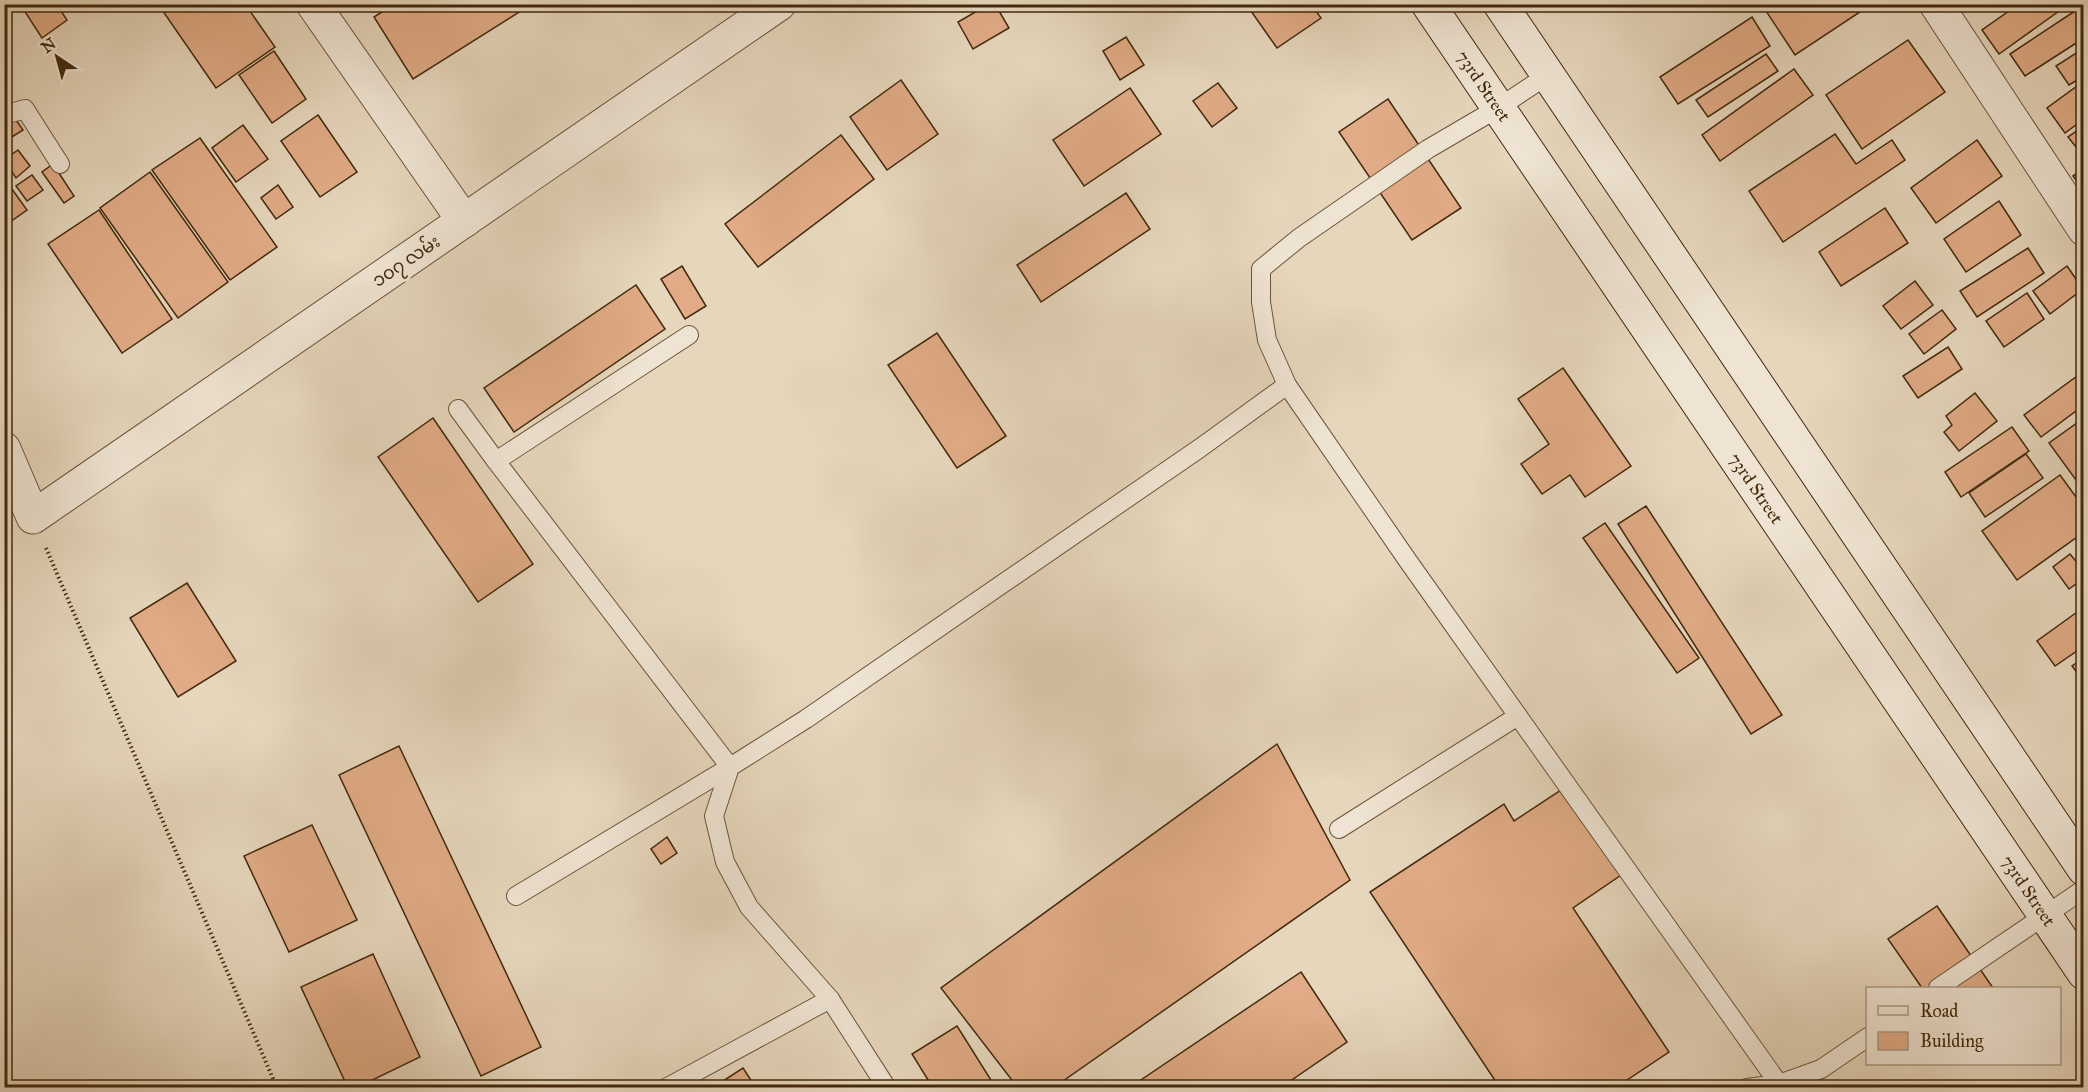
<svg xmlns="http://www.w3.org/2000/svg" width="2088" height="1092" viewBox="0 0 2088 1092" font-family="'IM FELL Great Primer','Noto Sans Myanmar',serif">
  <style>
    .building { fill: #e0ab86; stroke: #42290c; stroke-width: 1.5 }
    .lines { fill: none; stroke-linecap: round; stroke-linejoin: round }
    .lane-casing { stroke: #6b5438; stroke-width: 20 }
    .street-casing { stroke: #6b5438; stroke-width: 35 }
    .secondary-casing { stroke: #42290c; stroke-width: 35 }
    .path { stroke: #42290c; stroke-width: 4; stroke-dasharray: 1.5 3; stroke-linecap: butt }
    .lane { stroke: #efe4d3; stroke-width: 18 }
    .street { stroke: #efe4d3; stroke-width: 33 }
    .secondary { stroke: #efe4d3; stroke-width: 33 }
    .labels { text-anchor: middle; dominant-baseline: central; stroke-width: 6; stroke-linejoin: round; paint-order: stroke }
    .street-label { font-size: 18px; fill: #42290c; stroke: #efe4d3 }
  </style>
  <rect width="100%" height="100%" fill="#e6d6bc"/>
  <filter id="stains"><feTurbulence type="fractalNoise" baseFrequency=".00333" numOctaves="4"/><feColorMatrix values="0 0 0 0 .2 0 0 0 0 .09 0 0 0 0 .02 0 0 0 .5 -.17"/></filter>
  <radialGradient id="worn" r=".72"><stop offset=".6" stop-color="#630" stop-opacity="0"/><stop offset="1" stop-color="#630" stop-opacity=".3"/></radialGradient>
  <g class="building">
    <path d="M20,4h51l-10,7 6,9 -25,18z"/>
    <path d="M158,4h87l30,43 -59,41z"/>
    <path d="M394,4h138l-119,75 -39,-62z"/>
    <path d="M989,4h6l14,24 -36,21 -15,-27z"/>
    <path d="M1246,4h65l10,14 -44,30z"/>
    <path d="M1770,4h102l-77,51 -31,-47z"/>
    <path d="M2019,4h50l-70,50 -17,-24z"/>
    <path d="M2084,5v33l-59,38 -15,-22z"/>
    <path d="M1752,17l18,29 -92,58 -18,-27z"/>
    <path d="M1126,37l18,28 -24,15 -17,-29z"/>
    <path d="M1908,40l37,52 -83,57 -36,-54z"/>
    <path d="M2084,48v28l-15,9 -13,-19z"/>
    <path d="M274,51l32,48 -34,24 -33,-48z"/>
    <path d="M1766,54l12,17 -70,46 -12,-17z"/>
    <path d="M1794,69l19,26 -93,66 -18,-26z"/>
    <path d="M901,80l37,54 -51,36 -37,-53z"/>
    <path d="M2084,81v38l-19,14 -18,-25z"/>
    <path d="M1218,83l19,25 -25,19 -19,-26z"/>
    <path d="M1130,88l31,46 -77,52 -31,-46z"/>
    <path d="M1388,99l73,109 -49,32 -73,-108z"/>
    <path d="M12,114l11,16 -16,10 -3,-4v-16z"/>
    <path d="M318,115l39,57 -37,25 -39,-56z"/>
    <path d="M243,125l25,34 -32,23 -24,-34z"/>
    <path d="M2084,126v31l-16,-20z"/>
    <path d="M1835,134l21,30 36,-24 13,20 -122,82 -34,-51z"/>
    <path d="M841,135l33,44 -116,88 -33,-43z"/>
    <path d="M200,138l77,109 -47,33 -78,-110z"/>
    <path d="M1977,140l25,36 -66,47 -25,-35z"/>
    <path d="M18,150l12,16 -14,12 -12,-18z"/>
    <path d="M53,164l21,32 -10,7 -22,-31z"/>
    <path d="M2084,168v23l-11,-15z"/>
    <path d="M150,172l78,110 -50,36 -78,-110z"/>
    <path d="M32,175l11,15 -16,11 -11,-15z"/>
    <path d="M4,178l23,32 -23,16z"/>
    <path d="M278,185l15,22 -17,12 -15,-21z"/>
    <path d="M1126,193l24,36 -109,73 -24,-37z"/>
    <path d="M1999,201l22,34 -55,37 -22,-33z"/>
    <path d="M1885,208l23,35 -67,43 -22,-34z"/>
    <path d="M99,210l73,109 -50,34 -74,-109z"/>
    <path d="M2028,248l16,25 -67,44 -17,-26z"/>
    <path d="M682,266l24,40 -21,13 -24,-40z"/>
    <path d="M2067,266l16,23 -33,25 -17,-23z"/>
    <path d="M1915,281l18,24 -32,24 -18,-23z"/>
    <path d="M636,285l29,44 -151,103 -30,-44z"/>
    <path d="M2027,293l17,26 -40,28 -18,-26z"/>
    <path d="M1942,310l14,19 -32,25 -15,-20z"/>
    <path d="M937,333l69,103 -49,32 -69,-103z"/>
    <path d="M1948,347l14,22 -44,29 -15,-22z"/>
    <path d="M1563,368l68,98 -46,31 -15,-22 -28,19 -21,-30 28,-20 -31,-45z"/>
    <path d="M2084,371v34l-43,32 -17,-22z"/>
    <path d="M1975,393l22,28 -38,30 -15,-19 8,-7 -6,-9z"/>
    <path d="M433,418l100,146 -55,38 -100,-145z"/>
    <path d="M2084,418v73l-35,-48z"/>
    <path d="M2012,427l17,24 -68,46 -16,-25z"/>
    <path d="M2026,454l17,24 -58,39 -16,-24z"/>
    <path d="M2060,475l24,33v24l-67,48 -35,-49z"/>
    <path d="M1646,506l136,209 -31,19 -133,-210z"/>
    <path d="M1605,523l94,135 -22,15 -94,-135z"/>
    <path d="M2070,554l14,17v7l-15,11 -16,-22z"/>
    <path d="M187,583l49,78 -58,36 -48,-79z"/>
    <path d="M2080,610l4,6v30l-29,20 -18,-25z"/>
    <path d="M2084,658v24l-12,-16z"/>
    <path d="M1277,744l73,136 -297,208h-35l-77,-100z"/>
    <path d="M399,746l142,301 -60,29 -142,-301z"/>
    <path d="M1567,786l57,87 -51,35 96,144 -54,36h-115l-130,-196 134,-88 10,17z"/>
    <path d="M312,825l45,95 -68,32 -45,-96z"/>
    <path d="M667,837l10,16 -16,11 -10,-15z"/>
    <path d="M1937,906l56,82h-71l-34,-49z"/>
    <path d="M373,954l47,103 -64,31h-8l-47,-101z"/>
    <path d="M1301,972l46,70 -67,46h-151z"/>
    <path d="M957,1026l39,62h-63l-21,-34z"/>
    <path d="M743,1068l13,20h-28l-5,-7z"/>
  </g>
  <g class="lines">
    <g class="lane-casing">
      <g id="lane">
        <path d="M4,115l21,-6 35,55"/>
        <path d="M1287,385l121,176 371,523"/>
        <path d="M458,409l38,52"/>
        <path d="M1339,829l179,-113"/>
        <path d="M516,896l214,-129 -234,-306 193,-126"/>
        <path d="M1938,988l146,-99"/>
        <path d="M666,1088l164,-89"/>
        <path d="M887,1088l-57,-89 -81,-92 -24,-45 -11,-46 16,-49 76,-48 394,-271 87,-63 -20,-45 -6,-38v-33l38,-31 129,-89 70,-41 50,-33"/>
        <path d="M1747,1088l32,-4 42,-15 47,-32"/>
      </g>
    </g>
    <g class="street-casing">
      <g id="street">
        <path d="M313,4l151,217"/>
        <path d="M1936,4l148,225"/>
        <path d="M4,449l29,68 746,-513"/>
      </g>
    </g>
    <g class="secondary-casing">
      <g id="secondary">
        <path id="s1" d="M1428,4l656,969"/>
        <path d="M1500,4l584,865"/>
      </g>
    </g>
    <path class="path" d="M46,548l231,540"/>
    <use href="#lane" class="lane"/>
    <use href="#street" class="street"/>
    <use href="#secondary" class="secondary"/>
  </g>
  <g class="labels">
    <g class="street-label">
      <text stroke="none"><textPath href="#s1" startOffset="99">73rd Street</textPath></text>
      <text transform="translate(406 261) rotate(-34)">၁၀၇ လမ်း</text>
      <text stroke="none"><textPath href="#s1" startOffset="585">73rd Street</textPath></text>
      <text stroke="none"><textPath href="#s1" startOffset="1071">73rd Street</textPath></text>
    </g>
  </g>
  <rect width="2088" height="1092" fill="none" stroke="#e6d6bc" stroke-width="24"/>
  <rect x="6" y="6" width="2076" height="1080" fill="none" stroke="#42290c" stroke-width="3"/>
  <rect x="12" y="12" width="2064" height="1068" fill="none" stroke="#42290c" stroke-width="1.5"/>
  <rect x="1866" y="987" width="195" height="78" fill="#efe4d3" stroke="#aa9983" stroke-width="1.5"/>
  <rect x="1878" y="1006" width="30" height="9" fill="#efe4d3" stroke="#aa9983" stroke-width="1.5"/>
  <text x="1920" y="1017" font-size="18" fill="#42290c">Road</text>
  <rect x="1878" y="1032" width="30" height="18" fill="#e0ab86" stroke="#aa9983" stroke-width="1.5"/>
  <text x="1920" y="1047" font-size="18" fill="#42290c">Building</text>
  <g transform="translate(57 57) rotate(324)" stroke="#efe4d3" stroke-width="4.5" paint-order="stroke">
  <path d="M0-4.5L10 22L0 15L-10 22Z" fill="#42290c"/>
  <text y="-9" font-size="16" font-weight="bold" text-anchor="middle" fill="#42290c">N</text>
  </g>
  <rect width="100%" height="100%" filter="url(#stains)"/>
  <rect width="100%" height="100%" fill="url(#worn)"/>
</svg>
